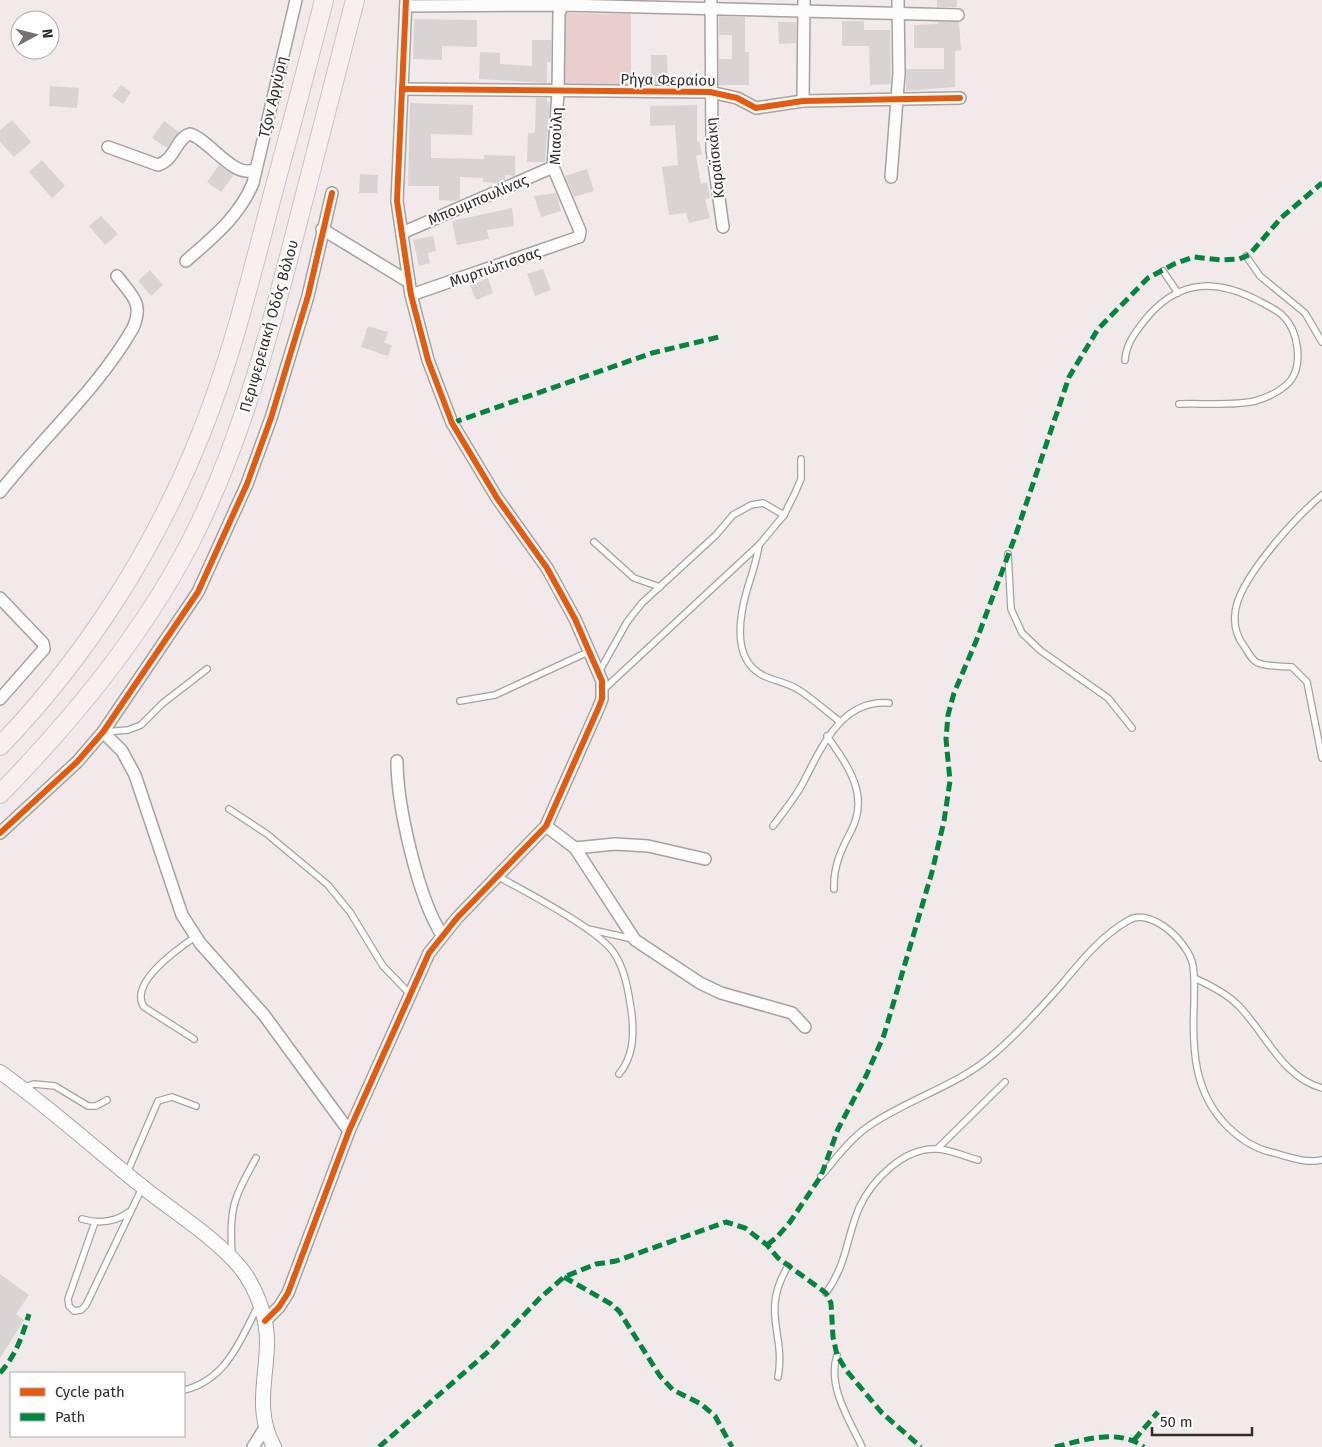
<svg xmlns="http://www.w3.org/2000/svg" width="1322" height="1447" viewBox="0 0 1322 1447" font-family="'Fira Sans',sans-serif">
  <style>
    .green { fill: #e9cecd }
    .building { fill: #d9d3d3 }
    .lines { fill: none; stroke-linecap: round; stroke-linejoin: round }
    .service-casing { stroke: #a7a1a1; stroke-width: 8 }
    .minor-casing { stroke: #a7a1a1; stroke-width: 14 }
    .tertiary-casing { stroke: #a7a1a1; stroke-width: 16 }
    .primary-casing { stroke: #c9c6c6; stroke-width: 20 }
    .service { stroke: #fdfcfc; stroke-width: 5.5 }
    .minor { stroke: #fdfcfc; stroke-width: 11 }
    .tertiary { stroke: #fdfcfc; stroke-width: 14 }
    .primary { stroke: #f7f0ef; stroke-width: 18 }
    .quiet { stroke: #00873e; stroke-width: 5; stroke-dasharray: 10 5; stroke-linecap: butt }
    .cycleway-casing { stroke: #fff; stroke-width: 9 }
    .cycleway { stroke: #e8590c; stroke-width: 6 }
    .labels { text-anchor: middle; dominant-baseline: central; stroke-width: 4; stroke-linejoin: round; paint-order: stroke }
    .street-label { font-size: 15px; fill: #332d2d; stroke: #fff }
  </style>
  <rect width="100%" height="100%" fill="#f2eaea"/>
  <path class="green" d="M564,13l67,1v74h-68z"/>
  <g class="building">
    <rect x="937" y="0" width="20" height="7"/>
    <path d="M719,16l26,1v35h4v33h-30v-26h13v-24h-13z"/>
    <path d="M414,19l63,1v27l-35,-1v14l-29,-1z"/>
    <path d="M842,21h22v9h26l1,54 -21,1 -1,-39h-27z"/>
    <path d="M778,22h18v21l-17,1z"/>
    <path d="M938,22h21l2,28 -6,1v36l-49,4v-22h38v-21h-30v-23l24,-1z"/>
    <path d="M532,40h19v22h-4v21l-68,-4 1,-27 20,1v11l32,2z"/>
    <path d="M651,55h16l1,29h-17z"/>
    <path d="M121,85l10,7 -8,12 -11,-8z"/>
    <path d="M50,86l29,2 -2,20 -28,-2z"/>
    <path d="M536,98h11v4h3l-5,60h-18l1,-29h7z"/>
    <path d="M410,103l63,2 -1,30 -41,-1v24l53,1v-4l31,1v20l-10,-1v5l-7,3 -15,-1v-4l-23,-1v23l-4,1 -17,-1v-14h-31z"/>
    <path d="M697,105v36h2l3,13 -6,2 5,28 6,-2 3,16 -5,1 5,19 -21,5 -3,-10 -17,2 -7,-48 16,-2 -3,-40 -25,1v-20z"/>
    <path d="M12,120l19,22 -17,15 -14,-15v-12z"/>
    <path d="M164,121l15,11 -12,16 -15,-10z"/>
    <path d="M42,160l23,26 -13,12 -23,-26z"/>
    <path d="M219,165l15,10 -13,17 -14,-10z"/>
    <path d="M587,169l7,22 -20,6 -9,-21z"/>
    <path d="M360,174l18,1 -1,18h-18z"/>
    <path d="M556,193l5,18 -20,6 -7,-21z"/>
    <path d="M512,208l2,18 -27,4 2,9 -32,6 -5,-24z"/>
    <path d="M101,216l17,18 -13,11 -16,-19z"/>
    <path d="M433,236l3,15 -8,2 2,10 -11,3 -6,-26z"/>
    <path d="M543,269l8,21 -16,6 -8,-22z"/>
    <path d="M150,270l13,15 -12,11 -13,-15z"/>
    <path d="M488,278l5,15 -17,7 -6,-15z"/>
    <path d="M368,326l20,6 -4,11 8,2 -4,11 -27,-9z"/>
    <path d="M0,1274l29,21 -13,19 8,6 -24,38z"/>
  </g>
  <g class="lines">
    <g class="service-casing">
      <g id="service">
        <path d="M1246,256l14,20 45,37 17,29"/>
        <path d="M1163,271l15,22"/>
        <path d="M1125,360c1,-18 14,-33 25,-46 32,-35 67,-34 107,-14 9,5 19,9 26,16 15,14 20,47 8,64 -8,10 -24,18 -36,21 -20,5 -55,2 -76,3"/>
        <path d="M1322,495c-25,21 -85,85 -87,119 -1,11 2,23 9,32 4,6 8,15 14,17 11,4 23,3 34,4l15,15 15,76"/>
        <path d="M594,542l40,36 26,9"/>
        <path d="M759,545c-3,23 -14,44 -17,67 -4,23 -3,52 22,64 11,5 24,7 35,14 14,9 27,21 40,31"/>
        <path d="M1008,554l3,55 11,24 19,18 67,47 24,30"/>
        <path d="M599,672l28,-50 15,-19 74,-68 17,-20 18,-10 12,-2 21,12"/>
        <path d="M603,690l156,-145 25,-30 11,-22 6,-14v-20"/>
        <path d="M460,701l35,-6 95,-44"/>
        <path d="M104,732l24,-2 13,-5 22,-22 44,-34"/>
        <path d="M827,736c21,30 43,59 24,95 -10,19 -18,36 -17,58"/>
        <path d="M229,809l38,25 61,51 22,27 33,54 27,28"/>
        <path d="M773,826c11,-15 23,-29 31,-45 18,-35 38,-82 85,-78"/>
        <path d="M499,877c27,15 99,52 115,76 12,18 15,42 18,63 2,21 1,41 -13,58"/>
        <path d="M588,929l45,10"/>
        <path d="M1194,978c16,7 32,15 45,28 26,27 44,72 83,82"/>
        <path d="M194,1039l-50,-32c-16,-24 35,-59 51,-70"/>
        <path d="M24,1087l10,-3 21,2 33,20h8l11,-6"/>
        <path d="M938,1148l67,-66"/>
        <path d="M127,1173l31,-72 14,-4 24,9"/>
        <path d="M821,1176c14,-16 27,-35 45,-48 40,-29 91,-41 129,-75 24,-21 46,-45 67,-69 19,-23 40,-49 67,-64 23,-13 61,24 64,46 2,12 1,26 1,39 -2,44 0,88 33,121 12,12 27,22 43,26 17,4 35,12 52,8"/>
        <path d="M82,1219c17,5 32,4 47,-7"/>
        <path d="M95,1222l-27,77 1,7 5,5 7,-1 5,-5 56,-117"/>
        <path d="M232,1255c-3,-47 1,-55 24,-97"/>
        <path d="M826,1293c21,-29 20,-54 33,-85 13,-28 45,-61 78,-59 13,0 29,8 41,11"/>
        <path d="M837,1355c-10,31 12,64 25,92"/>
        <path d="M778,1377c8,-44 -18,-64 10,-111"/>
        <path d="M184,1390c42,-10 56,-49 74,-84"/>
      </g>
    </g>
    <g class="minor-casing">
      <g id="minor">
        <path d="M711,2l1,147 11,78"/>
        <path d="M406,6l157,-1 395,10"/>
        <path d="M402,89l308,3 27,6 19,10 47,-7 157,-3"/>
        <path d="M803,101l1,-101"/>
        <path d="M108,147l50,18c18,-6 18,-27 32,-31 20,6 45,47 66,35"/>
        <path d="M891,177l8,-104 -1,-73"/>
        <path d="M322,229l87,53"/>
        <path d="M402,233l151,-66"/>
        <path d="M186,261c27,-24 53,-44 67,-78l43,-183"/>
        <path d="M411,295l168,-58 1,-6 -27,-64 5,-75 1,-78 5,-14"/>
        <path d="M0,492c43,-55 98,-103 133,-164 11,-25 -1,-32 -16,-52"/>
        <path d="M0,598l43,45 1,6 -44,50"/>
        <path d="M103,732l19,19 13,24 47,140 18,28 64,72 85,116"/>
        <path d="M397,761c0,44 21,137 45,174"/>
        <path d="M546,826l29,22 60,92 65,43 21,10 71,20 13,14"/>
        <path d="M0,833l77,-71 26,-30 95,-140 49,-108 24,-66 37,-122 24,-103"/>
        <path d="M575,848l40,-4 33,2 57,13"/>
        <path d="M265,1321l14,-14 9,-14 61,-162 80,-178 28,-35 89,-92 52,-117 4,-10v-18l-27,-62 -28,-51 -50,-70 -45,-75 -24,-63 -17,-65 -14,-94 9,-201"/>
        <path d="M253,1447l12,-19"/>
      </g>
    </g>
    <g class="tertiary-casing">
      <path id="tertiary" d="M0,1072c49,35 93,75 139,112 33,27 72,50 100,82 11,13 18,28 23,44 16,48 -14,89 12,137"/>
    </g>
    <g class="primary-casing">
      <g id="primary">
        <path d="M0,746c87,-90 156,-199 202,-315 28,-70 46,-143 65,-215 19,-72 39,-144 57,-216"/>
        <path d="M0,794c73,-75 141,-157 190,-251 49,-96 75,-194 102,-298 21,-81 42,-163 63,-245"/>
      </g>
    </g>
    <use href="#service" class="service"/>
    <use href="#minor" class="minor"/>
    <use href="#tertiary" class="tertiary"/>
    <use href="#primary" class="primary"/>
    <g class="quiet">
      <path d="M452,423l200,-70 71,-17"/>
      <path d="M767,1245l10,-8 13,-15 31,-46 17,-47 28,-53 18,-41 48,-163 12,-51 6,-40 -4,-42 2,-24 6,-22 23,-54 39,-105 53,-157 29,-48 50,-51 26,-14 20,-7 27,3 18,-1 10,-4 32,-37 41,-35"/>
      <path d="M564,1277l47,27 8,7 41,65 13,14 28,14 14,12 17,31"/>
      <path d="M0,1373c16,-18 22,-36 29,-59"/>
      <path d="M1134,1440l24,-28"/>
      <path d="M379,1447l110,-96 51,-53 24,-21 32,-13 20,-3 110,-39 19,6 22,17 11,13 48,35 5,10 2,34 4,18 9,15 36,43 39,34"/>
      <path d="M1055,1447c29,-7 63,-19 89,0"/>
    </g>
    <g class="cycleway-casing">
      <g id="cycleway">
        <path d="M402,89l308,3 27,6 19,10 47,-7 157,-3"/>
        <path d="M0,833l77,-71 26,-30 95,-140 49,-108 24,-66 37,-122 24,-103"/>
        <path d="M265,1321l14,-14 9,-14 61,-162 80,-178 28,-35 89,-92 52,-117 4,-10v-18l-27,-62 -28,-51 -50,-70 -45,-75 -24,-63 -17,-65 -14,-94 9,-201"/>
      </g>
    </g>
    <use href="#cycleway" class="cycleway"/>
  </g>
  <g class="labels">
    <g class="street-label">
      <text transform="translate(668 80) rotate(1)">Ρήγα Φεραίου</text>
      <text transform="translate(273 97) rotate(-77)">Τζον Αργύρη</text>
      <text transform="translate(556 136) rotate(-88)">Μιαούλη</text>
      <text transform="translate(715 158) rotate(-96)">Καραϊσκάκη</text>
      <text transform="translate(478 200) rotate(-23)">Μπουμπουλίνας</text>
      <text transform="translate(495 267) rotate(-19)">Μυρτιώτισσας</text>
      <text transform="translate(269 326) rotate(-74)">Περιφερειακή Οδός Βόλου</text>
    </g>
  </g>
  <rect x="10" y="1372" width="175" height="65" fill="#ffffff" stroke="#adabab"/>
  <rect x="20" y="1388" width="25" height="8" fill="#e8590c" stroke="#adabab"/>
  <text x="55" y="1397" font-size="15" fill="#332d2d">Cycle path</text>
  <rect x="20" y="1413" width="25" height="8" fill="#00873e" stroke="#adabab"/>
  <text x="55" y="1422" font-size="15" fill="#332d2d">Path</text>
  <g transform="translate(35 35) rotate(83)"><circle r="24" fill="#ffffff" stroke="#adabab"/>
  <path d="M0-4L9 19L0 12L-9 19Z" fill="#766f6f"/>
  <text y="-8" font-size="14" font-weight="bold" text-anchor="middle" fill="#332d2d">N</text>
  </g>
  <path d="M1152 1427v8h100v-8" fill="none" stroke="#332d2d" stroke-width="2.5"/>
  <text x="1160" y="1427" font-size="15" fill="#332d2d" stroke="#ffffff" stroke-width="4" paint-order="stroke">50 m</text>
</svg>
